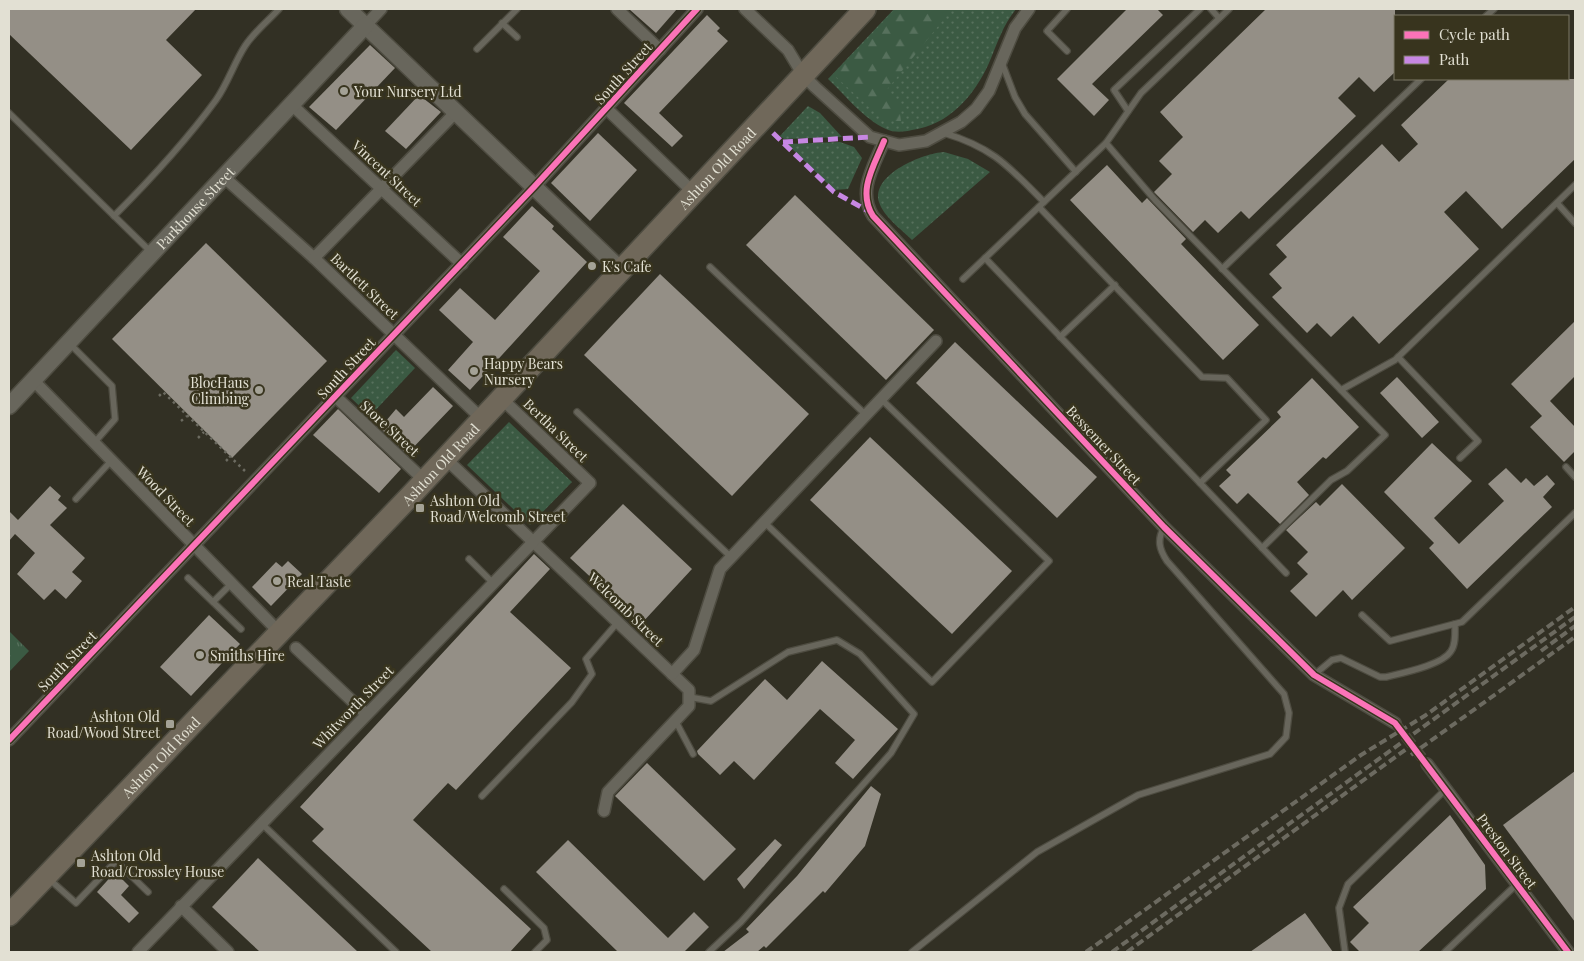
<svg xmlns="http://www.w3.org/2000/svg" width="1584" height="961" viewBox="0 0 1584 961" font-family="'Playfair Display',serif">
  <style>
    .grass { fill: url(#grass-dots) }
    .forest { fill: url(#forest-firs) }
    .park { fill: url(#park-tufts) }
    .building { fill: #948f86 }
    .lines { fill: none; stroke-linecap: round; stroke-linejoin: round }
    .street-tunnel { stroke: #4c4a3e; stroke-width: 11; stroke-dasharray: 11 5.5; stroke-linecap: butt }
    .lane-casing { stroke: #4e4c41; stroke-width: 8 }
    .street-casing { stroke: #4e4c41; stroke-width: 14 }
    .secondary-casing { stroke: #4e4c41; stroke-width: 19 }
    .highway-casing { stroke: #4e4c41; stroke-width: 24 }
    .path { stroke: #6c6b61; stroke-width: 2.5; stroke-dasharray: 2.5 4; stroke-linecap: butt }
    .lane { stroke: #68665c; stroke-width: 5.5 }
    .street { stroke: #68665c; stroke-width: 11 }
    .secondary { stroke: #68665c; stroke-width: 16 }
    .highway { stroke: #70685a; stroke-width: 21 }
    .rail { stroke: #6c6a60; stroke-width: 4; stroke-dasharray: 8 4; stroke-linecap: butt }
    .quiet { stroke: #c787e3; stroke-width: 5; stroke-dasharray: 10 5; stroke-linecap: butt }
    .cycleway-casing { stroke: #38341e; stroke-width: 9 }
    .cycleway { stroke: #fb73b8; stroke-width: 6 }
    .poi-dot { fill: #a4a296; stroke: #38341e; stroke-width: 2 }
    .labels { text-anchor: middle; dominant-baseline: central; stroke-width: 5; stroke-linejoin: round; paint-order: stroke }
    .street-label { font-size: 14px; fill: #e2e0d3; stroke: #38341e }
    .poi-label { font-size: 14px; fill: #e2e0d3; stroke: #38341e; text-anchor: start }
  </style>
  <defs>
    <pattern id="grass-dots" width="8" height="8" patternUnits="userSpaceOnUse" patternTransform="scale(1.25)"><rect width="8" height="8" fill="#3b5a43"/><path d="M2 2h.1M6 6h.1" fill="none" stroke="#57715d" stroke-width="1.8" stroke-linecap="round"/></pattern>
    <pattern id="forest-firs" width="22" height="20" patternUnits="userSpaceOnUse" patternTransform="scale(1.25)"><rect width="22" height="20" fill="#3b5a43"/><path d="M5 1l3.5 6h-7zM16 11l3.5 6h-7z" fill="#57715d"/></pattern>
    <pattern id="park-tufts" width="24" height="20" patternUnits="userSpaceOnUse" patternTransform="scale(1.25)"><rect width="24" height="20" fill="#3b5a43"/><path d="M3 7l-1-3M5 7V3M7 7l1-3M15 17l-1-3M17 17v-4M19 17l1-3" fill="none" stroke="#57715d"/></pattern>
  </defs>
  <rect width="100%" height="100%" fill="#323024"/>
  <g class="grass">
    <path d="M894,9h122c-13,16 -19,35 -27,54 -15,33 -40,62 -77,67 -8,2 -18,3 -26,-1 -22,-10 -40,-33 -58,-50z"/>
    <path d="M808,106l12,7 22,24 -58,2 -4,-3z"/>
    <path d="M840,142l14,5 8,11 -14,31 -14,1 -47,-46z"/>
    <path d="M944,152l24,7 22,13 -78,68c-10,-10 -29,-24 -33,-38 -8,-28 45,-49 65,-50z"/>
    <path d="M396,350l19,18 -45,48 -19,-18z"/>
    <path d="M509,422l63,60 -42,43 -63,-60z"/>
  </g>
  <path class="forest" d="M895,9h57l-67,83 14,14 2,15h-17l-50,-46z"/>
  <path class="park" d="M9,631l20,20 -20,21z"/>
  <g class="building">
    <path d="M9,9h187l-30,31 36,35 -71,75 -122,-116z"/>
    <path d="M629,9h48l-21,24z"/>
    <path d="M1127,9h30l6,6 -71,69 17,16 -15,16 -37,-37z"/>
    <path d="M1266,9h129v63l-21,20 -15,-15 -21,21 18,18 -107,103 -8,-8 -23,22 -13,-13 -12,12 -39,-40 18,-18 -13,-13 24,-24 -23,-25z"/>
    <path d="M707,15l13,13 -3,3 11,10 -69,72 24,23 -11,11 -48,-44z"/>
    <path d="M370,45l25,23 -59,62 -27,-23z"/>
    <path d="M1449,79h126v80l-73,70 -36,-38 -22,21 35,37 -100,95 -26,-28 -22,21 -14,-14 -10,10 -35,-36 10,-9 -13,-14 18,-17 -11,-12 106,-101 17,18 19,-18 -17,-19z"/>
    <path d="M419,95l22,17 -35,37 -21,-18z"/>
    <path d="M598,133l39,37 -47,51 -39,-38z"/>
    <path d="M1107,165l35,38 5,-5 39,41 -5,5 78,81 -36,35 -153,-160z"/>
    <path d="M795,195l139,135 -48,50 -140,-135z"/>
    <path d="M532,206l22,20 -2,3 35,33 -117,128 -22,-20 25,-28 -34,-32 21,-22 35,32 45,-49 -37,-34z"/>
    <path d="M206,243l121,118 -95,97 -120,-119z"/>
    <path d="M660,274l149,140 -77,82 -148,-141z"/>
    <path d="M1575,321v55l-25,25 25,26v24l-11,11 -34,-35 12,-11 -31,-32z"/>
    <path d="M955,342l142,135 -40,41 -141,-135z"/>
    <path d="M1397,377l42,45 -17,16 -42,-45z"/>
    <path d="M1312,378l47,49 -33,32 -3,-2 -26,25 12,13 -29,29 -32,-31 -11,11 -18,-18 12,-11 -5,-5 55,-53 -4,-5z"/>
    <path d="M433,387l20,19 -46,48 -27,-26 16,-19 8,8z"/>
    <path d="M338,409l63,60 -22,24 -66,-58z"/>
    <path d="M870,437l142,134 -60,63 -142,-134z"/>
    <path d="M1432,443l40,38 -38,37 25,26 45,-43 -16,-17 18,-16 15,15 5,-5 8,8 13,-11 8,9 -12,13 9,10 -85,82 -38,-41 5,-5 -50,-51z"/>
    <path d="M1342,484l63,64 -53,52 -9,-10 -27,27 -26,-26 18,-17 -11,-11 11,-11 -22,-22 30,-28 4,4z"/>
    <path d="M50,486l11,10 -3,4 9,8 -17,17 35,33 -13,14 10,9 -16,18 -11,-10 -11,11 -27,-26 18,-21 -20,-19 -6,7v-30l9,9z"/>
    <path d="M623,504l69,65 -51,55 -71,-66z"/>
    <path d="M534,554l16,15 -40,43 61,56 -115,122 -8,-7 -35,37 118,109 -21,23h-78l-120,-111 12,-12 -24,-22z"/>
    <path d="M288,561l14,13 -31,32 -19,-19 24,-25 6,5z"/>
    <path d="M209,615l31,29 -49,52 -31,-29z"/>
    <path d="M822,661l76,68 -45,50 -18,-16 20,-23 -35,-31 -66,71 -20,-19 -14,14 -22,-21 -1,-3 68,-72 22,21z"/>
    <path d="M647,763l89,86 -32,32 -89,-85z"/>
    <path d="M1575,771v151l-72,-97z"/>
    <path d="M871,786l10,8 -16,52 -40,47 -2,-2 -57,57 -2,-2 -7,6h-34l26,-20 -3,-3 51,-53z"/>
    <path d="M1450,815l35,50 1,24 -68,63h-58l-10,-10 19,-19 -16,-16z"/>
    <path d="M775,839l7,6 -38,44 -7,-10z"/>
    <path d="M568,840l100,98 26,-26 15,15 -25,25h-66l-82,-80z"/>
    <path d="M258,858l100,94h-98l-48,-45z"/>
    <path d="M115,872l14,14 -8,9 18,18 -10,10 -32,-31z"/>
    <path d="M1305,913l28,39h-83z"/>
  </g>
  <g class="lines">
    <path class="street-tunnel" d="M1395,723l32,41"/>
    <g class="lane-casing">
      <g id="lane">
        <path d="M1067,9l-20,22 20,20"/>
        <path d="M1211,9l8,9"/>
        <path d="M1486,16l8,-7"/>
        <path d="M502,23l15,14"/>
        <path d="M477,49l40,-40"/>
        <path d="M1002,63l13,34 10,17 51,58"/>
        <path d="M1128,111l-14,-21 86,-81"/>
        <path d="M9,113l143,140"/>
        <path d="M944,133c50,15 65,34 100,69"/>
        <path d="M1106,143l49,57 186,190 54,-30 180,-175"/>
        <path d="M1557,203l18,20"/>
        <path d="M1039,207l163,170 25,1 39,42 -66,63"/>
        <path d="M114,216c36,-36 72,-75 102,-116 12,-17 18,-37 29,-54 9,-14 23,-25 34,-37"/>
        <path d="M985,258l301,315"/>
        <path d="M710,267l156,148"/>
        <path d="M1222,269l199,-190"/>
        <path d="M963,279l143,-136 35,-50 88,-84"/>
        <path d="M1060,337l55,-52"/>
        <path d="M69,343l43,43 3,33 -21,24"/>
        <path d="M1398,357l80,84 -18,17"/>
        <path d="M577,412l154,145"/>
        <path d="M1566,467l9,10"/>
        <path d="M76,499l35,-38"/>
        <path d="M764,522l168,160 117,-121 -168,-162"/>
        <path d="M1262,548l69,-68 16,-9 38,-36 -44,-45"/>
        <path d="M469,559l24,24"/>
        <path d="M188,578l53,51"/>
        <path d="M213,602l18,-18"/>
        <path d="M1362,615l28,26 72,-19 113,-109"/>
        <path d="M1314,675l18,-15 9,-2 39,19h6c16,-4 57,-12 65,-26 5,-7 4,-18 4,-27"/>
        <path d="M689,697l22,4 77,-49 49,-12 23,14 54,60 -23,39 -150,169 -32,30"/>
        <path d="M675,720l18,34"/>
        <path d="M482,796l90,-94 20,-28 -6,-15 32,-37"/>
        <path d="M261,823l135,129"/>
        <path d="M49,879l27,24 40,-42 32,31"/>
        <path d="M504,889l40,39 3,12 -12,12"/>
        <path d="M912,952l125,-100 101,-57 132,-41 16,-17 3,-24 -5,-19 -117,-133c-8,-12 -10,-21 -3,-34"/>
        <path d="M1345,952l-6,-44 9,-24 97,-94"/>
        <path d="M1445,952l72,-68"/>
      </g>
    </g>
    <g class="street-casing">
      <g id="street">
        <path d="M617,9l43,41"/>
        <path d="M745,9l43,41 15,25 12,12 55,50 29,8 27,-4 35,-19 15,-13 13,-18 26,-63 14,-19"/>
        <path d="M366,25l15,-16"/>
        <path d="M292,105l170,159"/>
        <path d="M607,109l86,83"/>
        <path d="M884,141c-10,25 -27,50 -11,75l291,311 150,148 81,48"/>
        <path d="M225,178l89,80 168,161"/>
        <path d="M314,258l142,-146"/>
        <path d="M33,380l247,253"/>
        <path d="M336,397l88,83"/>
        <path d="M445,458l244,232v16l-81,86 -4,19"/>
        <path d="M296,648l70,66"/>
        <path d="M672,674l22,-24 26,-81 216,-228"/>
        <path d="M9,740l525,-553 163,-178"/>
        <path d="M1427,764l141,188"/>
        <path d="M181,906l47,46"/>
        <path d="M138,952l452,-469 -89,-85"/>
      </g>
    </g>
    <g class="secondary-casing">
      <g id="secondary">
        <path d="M348,9l273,261"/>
        <path id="s1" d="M9,406l357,-381"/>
      </g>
    </g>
    <g class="highway-casing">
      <g id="highway">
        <path id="s2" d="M9,915l405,-423 451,-483"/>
      </g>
    </g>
    <g class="path">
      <path d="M159,396l4,-4 83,80"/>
      <path d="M181,421l6,-5"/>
      <path d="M198,438l6,-6"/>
      <path d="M226,461l4,-4"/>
    </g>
    <use href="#lane" class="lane"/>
    <use href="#street" class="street"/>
    <use href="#secondary" class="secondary"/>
    <use href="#highway" class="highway"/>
    <g class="rail">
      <path d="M1541,651l34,-25"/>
      <path d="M1411,755l164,-118"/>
      <path d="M1086,952l275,-197 65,-40 149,-108"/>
      <path d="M1112,952l463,-335"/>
      <path d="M1127,952l289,-210"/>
    </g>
    <g class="quiet">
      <path d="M773,133l61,59 36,20"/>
      <path d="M783,142l87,-5"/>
    </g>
    <g class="cycleway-casing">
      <g id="cycleway">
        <path d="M884,141c-10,25 -27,50 -11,75l291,311 150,148 81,48 173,229"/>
        <path d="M9,740l525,-553 163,-178"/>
      </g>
    </g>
    <use href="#cycleway" class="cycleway"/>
  </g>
  <g class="poi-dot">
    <circle cx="344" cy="91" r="5"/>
    <circle cx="592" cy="266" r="5"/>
    <circle cx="474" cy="371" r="5"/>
    <circle cx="259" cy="390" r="5"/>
    <rect x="415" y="503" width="10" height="10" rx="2.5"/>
    <circle cx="277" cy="581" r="5"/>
    <circle cx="200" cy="655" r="5"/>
    <rect x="165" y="719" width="10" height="10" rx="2.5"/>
    <rect x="76" y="858" width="10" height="10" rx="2.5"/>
  </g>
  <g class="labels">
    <g class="street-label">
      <text transform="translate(623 73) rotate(-48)">South Street</text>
      <text stroke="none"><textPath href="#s2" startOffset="1029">Ashton Old Road</textPath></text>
      <text transform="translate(387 173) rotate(43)">Vincent Street</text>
      <text stroke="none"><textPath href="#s1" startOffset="272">Parkhouse Street</textPath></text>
      <text transform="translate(365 286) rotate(44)">Bartlett Street</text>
      <text transform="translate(346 368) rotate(-47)">South Street</text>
      <text transform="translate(390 428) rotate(43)">Store Street</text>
      <text transform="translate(556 430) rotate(44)">Bertha Street</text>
      <text transform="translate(1104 445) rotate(47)">Bessemer Street</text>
      <text stroke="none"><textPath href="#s2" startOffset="624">Ashton Old Road</textPath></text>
      <text transform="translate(166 496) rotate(46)">Wood Street</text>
      <text transform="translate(626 609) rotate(44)">Welcomb Street</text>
      <text transform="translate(67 661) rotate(-46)">South Street</text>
      <text transform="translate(353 707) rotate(-46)">Whitworth Street</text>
      <text stroke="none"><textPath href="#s2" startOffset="219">Ashton Old Road</textPath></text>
      <text transform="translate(1507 851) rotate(53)">Preston Street</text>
    </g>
    <g class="poi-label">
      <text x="354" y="91">Your Nursery Ltd</text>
      <text x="602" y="266">K's Cafe</text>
      <text x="484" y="363">Happy Bears<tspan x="484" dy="16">Nursery</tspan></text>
      <text x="249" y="382" text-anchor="end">BlocHaus<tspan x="249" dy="16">Climbing</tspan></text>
      <text x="430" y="500">Ashton Old<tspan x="430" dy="16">Road/Welcomb Street</tspan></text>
      <text x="287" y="581">Real Taste</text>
      <text x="210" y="655">Smiths Hire</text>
      <text x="160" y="716" text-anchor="end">Ashton Old<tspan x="160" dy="16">Road/Wood Street</tspan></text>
      <text x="91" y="855">Ashton Old<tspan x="91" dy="16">Road/Crossley House</tspan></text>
    </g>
  </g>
  <rect width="1584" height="961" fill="none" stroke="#e2e0d3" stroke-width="20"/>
  <rect x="1394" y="15" width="175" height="65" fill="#38341e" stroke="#7c7966"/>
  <rect x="1404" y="31" width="25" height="8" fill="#fb73b8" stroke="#7c7966"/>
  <text x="1439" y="40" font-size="15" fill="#e2e0d3">Cycle path</text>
  <rect x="1404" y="56" width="25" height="8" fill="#c787e3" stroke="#7c7966"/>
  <text x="1439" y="65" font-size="15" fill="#e2e0d3">Path</text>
</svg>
